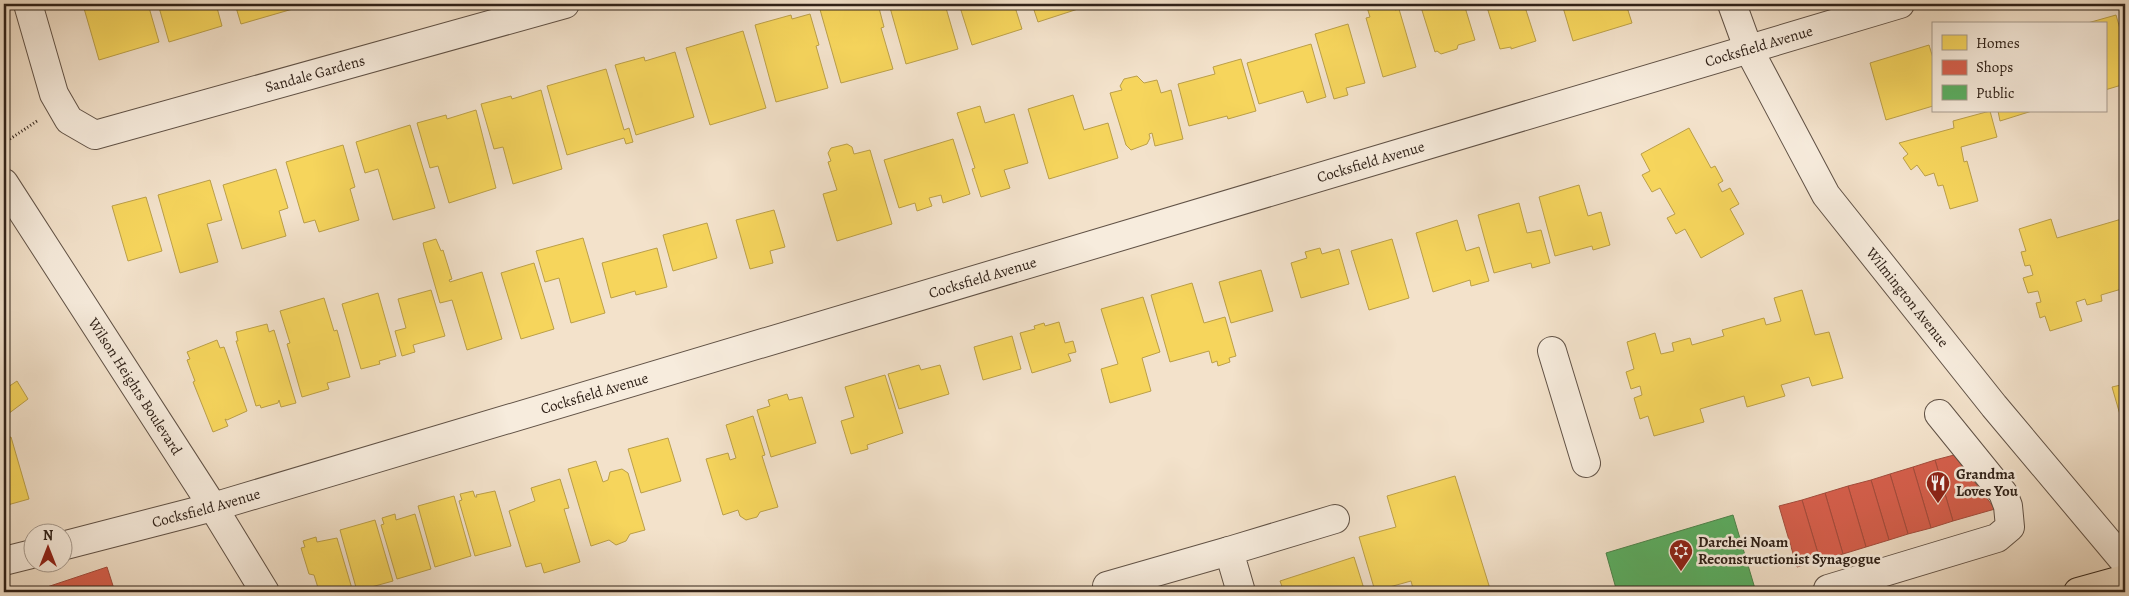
<svg xmlns="http://www.w3.org/2000/svg" width="2129" height="596" viewBox="0 0 2129 596" font-family="Alegreya,serif">
  <style>
    .homes { fill: #f6d55c; stroke: #bb9f48 }
    .shops { fill: #d6604d; stroke: #a44d3d }
    .public { fill: #5aae61; stroke: #4d844b }
    .lines { fill: none; stroke-linecap: round; stroke-linejoin: round }
    .minor-casing { stroke: #615246; stroke-width: 30 }
    .major-casing { stroke: #302219; stroke-width: 30 }
    .path { stroke: #302219; stroke-width: 3; stroke-dasharray: 1 2.5; stroke-linecap: butt }
    .minor { stroke: #f7ecdd; stroke-width: 28 }
    .major { stroke: #f3e2cb; stroke-width: 28 }
    .labels { text-anchor: middle; dominant-baseline: central; stroke-width: 5; stroke-linejoin: round; paint-order: stroke }
    .street-label { font-size: 15px; fill: #302219; stroke: #f7ecdd }
    .poi-label { font-size: 15px; font-weight: bold; fill: #302219; stroke: #f7ecdd; text-anchor: start }
  </style>
  <rect width="100%" height="100%" fill="#f3e2cb"/>
  <filter id="stains"><feTurbulence type="fractalNoise" baseFrequency=".004" numOctaves="4"/><feColorMatrix values="0 0 0 0 .2 0 0 0 0 .09 0 0 0 0 .02 0 0 0 .5 -.17"/></filter>
  <radialGradient id="worn" r=".72"><stop offset=".6" stop-color="#630" stop-opacity="0"/><stop offset="1" stop-color="#630" stop-opacity=".3"/></radialGradient>
  <g class="homes">
    <path d="M86,4h62l11,38 -60,18 -16,-55z"/>
    <path d="M158,4h58l6,22 -53,16z"/>
    <path d="M235,4h68v2l-62,18z"/>
    <path d="M826,4h52l6,23 -3,1 12,41 -52,14 -22,-77z"/>
    <path d="M889,4h59l1,3 -3,1 12,41 -52,15z"/>
    <path d="M959,4h55l8,25 -50,16z"/>
    <path d="M1032,4h48l1,4 -43,14z"/>
    <path d="M1366,4h27l2,6 4,-1 17,58 -33,10 -17,-59 4,-1z"/>
    <path d="M1420,4h44l11,36 -17,5 -1,4 -16,5 -4,-3 -2,1z"/>
    <path d="M1486,4h38l12,37 -25,8v-2l-11,2z"/>
    <path d="M1562,4h64l6,19 -59,18z"/>
    <path d="M810,14l9,31 -3,1 12,42 -52,14 -21,-77 36,-10 1,4z"/>
    <path d="M2116,15l9,31v38l-20,6v-66h-21z"/>
    <path d="M1348,24l17,59 -19,5 2,7 -14,4 -19,-65z"/>
    <path d="M743,31l23,77 -56,17 -24,-77z"/>
    <path d="M1311,44l15,53 -19,6 -4,-12 -44,13 -12,-41z"/>
    <path d="M1929,45l4,13v48l-47,14 -16,-57z"/>
    <path d="M675,52l19,65 -58,18 -21,-70 29,-8 1,4z"/>
    <path d="M1241,59l15,52 -28,8 -1,-3 -38,10 -11,-42 37,-10 -2,-7z"/>
    <path d="M606,69l18,61 5,-2 4,14 -7,2 -2,-6 -57,17 -20,-69z"/>
    <path d="M1137,76l7,7 13,-3 4,13 10,-3 12,49 -28,7 -3,-13 -3,1 1,4 -3,6 -16,6 -5,-5 -16,-52 12,-3 -2,-4 4,-7z"/>
    <path d="M541,90l21,79 -49,15 -10,-37 -9,2 -13,-45 30,-8 1,3z"/>
    <path d="M1073,95l11,35 24,-7 10,35 -69,21 -21,-70z"/>
    <path d="M980,106l5,17 29,-9 14,49 -24,7 6,18 -29,9 -9,-28 3,-1 -18,-55z"/>
    <path d="M476,110l20,78 -47,15 -11,-37 -8,2 -13,-45 29,-8 1,4z"/>
    <path d="M1990,111l7,26 -36,10 3,15 3,-1 11,40 -28,8 -7,-24 -5,1 -4,-13 -9,3 -8,-11 -6,5 -8,-12 5,-4 -9,-11 55,-15 -1,-7z"/>
    <path d="M1998,111h34l-32,10z"/>
    <path d="M410,125l25,83 -42,12 -15,-51 -13,4 -9,-31z"/>
    <path d="M1689,128l22,40 4,-2 8,15 -5,3 4,8 8,-4 9,16 -9,5 14,25 -43,24 -16,-29 -9,5 -9,-16 8,-4 -15,-26 -8,4 -10,-17 8,-4 -9,-17z"/>
    <path d="M953,139l17,55 -27,9 -2,-8 -12,3 3,8 -15,5 -2,-8 -16,5 -15,-48z"/>
    <path d="M847,144l5,3 2,7 16,-4 22,74 -55,17 -14,-47 14,-4 -9,-28 3,-1 -3,-8 3,-5z"/>
    <path d="M343,145l12,42 -5,2 9,31 -40,12 -4,-12 -11,3 -18,-61z"/>
    <path d="M276,169l12,39 -9,3 7,25 -44,13 -19,-64z"/>
    <path d="M210,180l12,40 -15,4 11,38 -38,11 -22,-78z"/>
    <path d="M1579,185l9,31 13,-4 9,33 -17,5 -1,-4 -37,10 -16,-59z"/>
    <path d="M146,197l16,54 -34,10 -16,-55z"/>
    <path d="M1519,203l8,30 14,-3 9,33 -18,5 -1,-5 -37,10 -16,-58z"/>
    <path d="M774,210l11,37 -15,4 3,12 -23,6 -14,-49z"/>
    <path d="M2125,218v70l-24,7 1,6 -15,4 -2,-6 -9,3 6,19 -32,10 -5,-15 -5,2 -4,-15 5,-1 -3,-11 -10,2 -5,-15 10,-3 -3,-10 -5,1 -4,-14 5,-1 -7,-22 32,-10 6,19z"/>
    <path d="M1457,220l9,31 13,-4 10,34 -18,5 -1,-6 -37,12 -17,-59z"/>
    <path d="M707,223l10,35 -44,13 -10,-36z"/>
    <path d="M583,238l22,75 -34,10 -12,-45 -14,4 -9,-31z"/>
    <path d="M436,239l5,12 2,-1 9,29 -3,1 1,2 32,-10 20,67 -35,11 -15,-50 -12,3 -16,-55 -1,-5z"/>
    <path d="M1392,239l17,59 -40,12 -18,-59z"/>
    <path d="M657,248l10,39 -31,8 -1,-4 -24,7 -9,-35z"/>
    <path d="M1320,248l2,6 17,-5 10,35 -48,14 -10,-35 16,-5 -2,-6z"/>
    <path d="M534,263l20,66 -33,10 -20,-66z"/>
    <path d="M1261,270l12,41 -42,12 -12,-41z"/>
    <path d="M1192,283l12,40 21,-6 11,39 -7,2 1,4 -12,4 -1,-5 -5,2 -3,-12 -39,11 -19,-67z"/>
    <path d="M431,290l14,46 -32,9 2,7 -13,4 -7,-25 11,-3 -8,-29z"/>
    <path d="M1802,290l13,45 14,-3 14,46 -31,8 -3,-9 -28,8 4,11 -38,11 -3,-11 -44,13 4,13 -50,14 -6,-20 -8,3 -6,-21 8,-3 -2,-9 -9,3 -5,-17 8,-3 -7,-27 28,-9 6,21 13,-3 -2,-8 18,-5 2,7 32,-9 -2,-6 42,-12 2,7 15,-4 -7,-23z"/>
    <path d="M378,293l18,63 -17,5 1,3 -19,5 -19,-65z"/>
    <path d="M1143,297l17,55 -18,6 9,33 -41,12 -9,-34 17,-5 -17,-55z"/>
    <path d="M324,298l10,33 3,-1 13,47 -23,6 2,6 -27,8 -15,-53 3,-1 -10,-32z"/>
    <path d="M1059,322l6,21 8,-2 3,11 -8,2 3,7 -39,12 -12,-40 15,-4 -1,-3 10,-3 1,3z"/>
    <path d="M267,324l2,8 5,-2 22,73 -15,4 -2,-7 -1,3 -17,5 -1,-3 -4,1 -20,-65h2l-2,-9z"/>
    <path d="M1012,336l9,33 -38,11 -9,-33z"/>
    <path d="M217,340l3,8 4,-1 23,64 -20,9 -2,-1 3,7 -15,6 -20,-50 2,-1 -8,-21 3,-1 -3,-7z"/>
    <path d="M919,365l2,5 19,-5 9,29 -50,15 -11,-35z"/>
    <path d="M885,375l18,58 -36,12 1,4 -17,5 -10,-33 13,-4 -9,-30z"/>
    <path d="M4,380l4,7 9,-6 11,18 -24,18z"/>
    <path d="M2125,384v48l-13,-45z"/>
    <path d="M787,394l2,6 13,-3 14,46 -45,14 -14,-47 13,-4 -2,-6z"/>
    <path d="M753,416l12,39 -3,1 16,51 -18,5 -3,5 -11,3 -6,-4 -2,-6 -15,5 -17,-56 22,-6 2,7 6,-2 -10,-33z"/>
    <path d="M11,437l18,62 -25,7v-67z"/>
    <path d="M668,438l13,43 -40,12 -13,-44z"/>
    <path d="M596,461l7,21 5,-2 2,-8 12,-3 6,4 17,57 -15,4 -4,7 -10,4 -7,-5 -18,6 -23,-77z"/>
    <path d="M1455,476l36,116h-77l-3,-11 -36,10 -16,-54 37,-10 -9,-31z"/>
    <path d="M560,479l9,29 -5,1 16,53 -36,11 -3,-10 -15,4 -17,-56 26,-10 -4,-13z"/>
    <path d="M473,491l2,6h2l-1,-2 19,-4 16,55 -36,10 -16,-55 3,-1 -2,-6z"/>
    <path d="M454,496l17,60 -36,11 -17,-61z"/>
    <path d="M395,514l1,6 19,-6 16,55 -34,10 -16,-54 3,-1 -2,-6z"/>
    <path d="M375,520l18,61 -36,10 -17,-61z"/>
    <path d="M316,537l1,5 20,-4 16,54 -34,-1 -5,-16 -5,-1 -8,-26 4,-1 -2,-6z"/>
    <path d="M1354,557l11,35h-81l-4,-11z"/>
  </g>
  <g class="shops">
    <path d="M1954,455l41,54 -42,12 -18,-61z"/>
    <path d="M1935,460l18,61 -22,7 -18,-61z"/>
    <path d="M1913,467l18,61 -23,6 -18,-60z"/>
    <path d="M1890,474l18,60 -19,6 -18,-60z"/>
    <path d="M1871,480l18,60 -23,7 -18,-61z"/>
    <path d="M1848,486l18,61 -23,7 -18,-61z"/>
    <path d="M1825,493l18,61 -23,6 -18,-60z"/>
    <path d="M1802,500l18,60 -23,7 -18,-61z"/>
    <path d="M107,567l8,25h-83z"/>
  </g>
  <path class="public" d="M1733,515l23,77h-139l-11,-39z"/>
  <g class="lines">
    <g class="minor-casing">
      <g id="minor">
        <path id="s1" d="M28,4l26,90 15,26 26,15 470,-131"/>
        <path id="s2" d="M1732,4l16,44 78,147 168,211 131,156"/>
        <path id="s3" d="M4,183l209,324 52,85"/>
        <path d="M1552,351l34,112"/>
        <path id="s4" d="M62,546l151,-39 1687,-503"/>
        <path d="M4,561l28,-7"/>
        <path d="M1107,586l122,-35"/>
        <path d="M1241,592l-12,-41 106,-32"/>
        <path d="M1829,592l-1,-3 169,-51 13,-11 -2,-21 -5,-13 -64,-79"/>
      </g>
    </g>
    <g class="major-casing">
      <path id="major" d="M2078,592l47,-13"/>
    </g>
    <path class="path" d="M4,143l33,-22"/>
    <use href="#minor" class="minor"/>
    <use href="#major" class="major"/>
  </g>
  <defs>
    <g id="restaurant-pin" transform="scale(1.25)"><path d="M0 17L-7.5 6A9.5 9.5 0 1 1 7.5 6Z" fill="#8f2418" stroke="#f7ecdd"/><path d="M-5-6h1v4h1v-4h1v4h1v-4h1v5L-1.5 .5V6h-2V.5L-5-1ZM5-6V6H3V1.5H1.5Q1.5-4 5-6Z" fill="#fff"/></g>
    <g id="synagogue-pin" transform="scale(1.25)"><path d="M0 17L-7.5 6A9.5 9.5 0 1 1 7.5 6Z" fill="#8f2418" stroke="#f7ecdd"/><path d="M0-6.5L5.6 3.2H-5.6ZM0 6.5L5.6-3.2H-5.6Z" fill="#fff"/></g>
  </defs>
  <g fill-rule="evenodd">
    <use href="#restaurant-pin" x="1938" y="483"/>
    <use href="#synagogue-pin" x="1681" y="551"/>
  </g>
  <g class="labels">
    <g class="street-label">
      <text stroke="none"><textPath href="#s4" startOffset="1769">Cocksfield Avenue</textPath></text>
      <text stroke="none"><textPath href="#s1" startOffset="382">Sandale Gardens</textPath></text>
      <text stroke="none"><textPath href="#s4" startOffset="1364">Cocksfield Avenue</textPath></text>
      <text stroke="none"><textPath href="#s4" startOffset="959">Cocksfield Avenue</textPath></text>
      <text stroke="none"><textPath href="#s2" startOffset="344">Wilmington Avenue</textPath></text>
      <text stroke="none"><textPath href="#s3" startOffset="242">Wilson Heights Boulevard</textPath></text>
      <text stroke="none"><textPath href="#s4" startOffset="554">Cocksfield Avenue</textPath></text>
      <text stroke="none"><textPath href="#s4" startOffset="149">Cocksfield Avenue</textPath></text>
    </g>
    <g class="poi-label">
      <text x="1956" y="474">Grandma<tspan x="1956" dy="17">Loves You</tspan></text>
      <text x="1698" y="542">Darchei Noam<tspan x="1698" dy="17">Reconstructionist Synagogue</tspan></text>
    </g>
  </g>
  <rect width="2129" height="596" fill="none" stroke="#f3e2cb" stroke-width="20"/>
  <rect x="5" y="5" width="2119" height="586" fill="none" stroke="#302219" stroke-width="2.5"/>
  <rect x="10" y="10" width="2109" height="576" fill="none" stroke="#302219"/>
  <rect x="1932" y="22" width="175" height="90" fill="#f7ecdd" stroke="#a79b8f"/>
  <rect x="1942" y="35" width="25" height="15" fill="#f6d55c" stroke="#a79b8f"/>
  <text x="1976" y="48" font-size="15" fill="#302219">Homes</text>
  <rect x="1942" y="60" width="25" height="15" fill="#d6604d" stroke="#a79b8f"/>
  <text x="1976" y="72" font-size="15" fill="#302219">Shops</text>
  <rect x="1942" y="85" width="25" height="15" fill="#5aae61" stroke="#a79b8f"/>
  <text x="1976" y="98" font-size="15" fill="#302219">Public</text>
  <g transform="translate(48 548)"><circle r="24" fill="#f7ecdd" stroke="#a79b8f"/>
  <path d="M0-4L9 19L0 12L-9 19Z" fill="#8f2418"/>
  <text y="-8" font-size="14" font-weight="bold" text-anchor="middle" fill="#302219">N</text>
  </g>
  <rect width="100%" height="100%" filter="url(#stains)"/>
  <rect width="100%" height="100%" fill="url(#worn)"/>
</svg>
